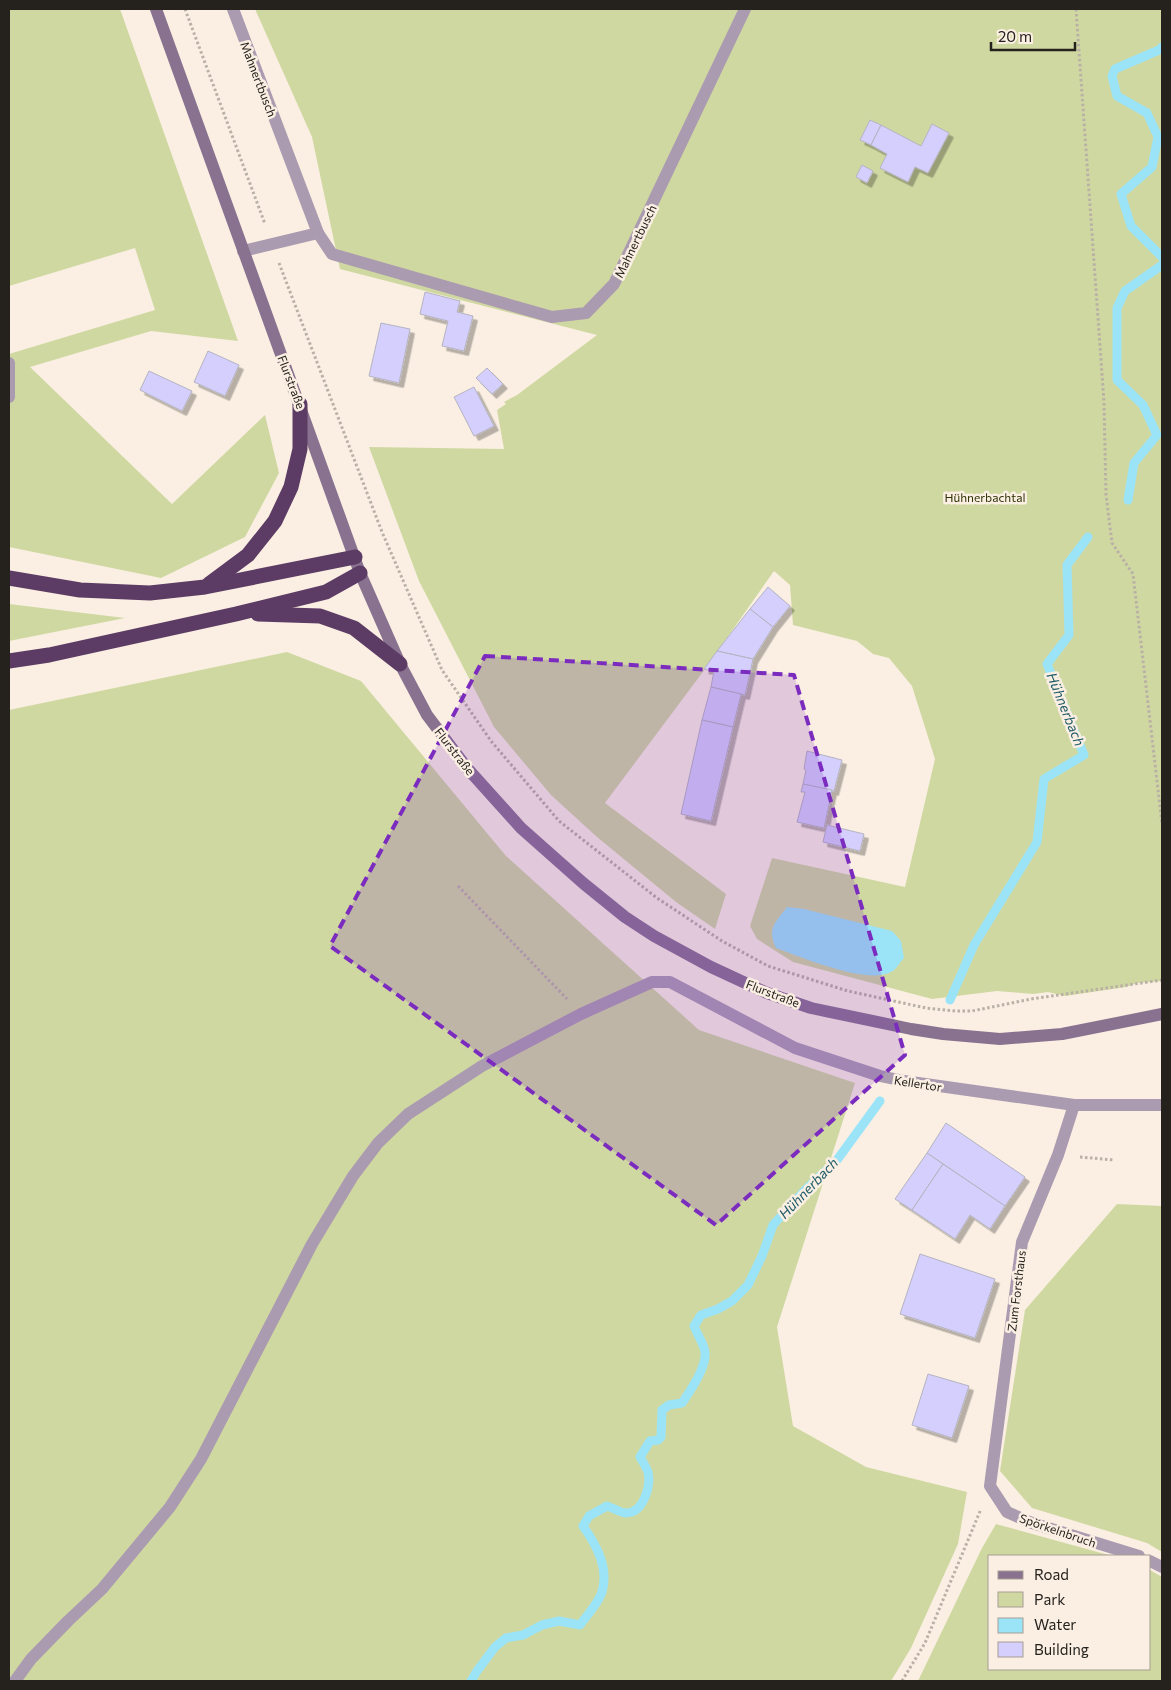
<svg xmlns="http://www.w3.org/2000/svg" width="1171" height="1690" viewBox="0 0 1171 1690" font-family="Commissioner,sans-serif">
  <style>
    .green { fill: #d0d8a2 }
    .water { fill: #9be4f8 }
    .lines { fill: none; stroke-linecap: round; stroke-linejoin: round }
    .stream { stroke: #9be4f8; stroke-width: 9 }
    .building { fill: #d4cffc; stroke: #b4b3c1; filter: url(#shadow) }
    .path { stroke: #b9b0a6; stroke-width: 3; stroke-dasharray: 2.5 2.5; stroke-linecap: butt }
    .lane { stroke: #ab9bb0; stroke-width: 12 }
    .street { stroke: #ab9bb0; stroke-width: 12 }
    .secondary { stroke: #897290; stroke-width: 12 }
    .highway { stroke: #5c3c65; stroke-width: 15 }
    .marked { fill: #7b2cbf; fill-opacity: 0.2; stroke: #7b2cbf; stroke-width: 4; stroke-dasharray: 10 6; stroke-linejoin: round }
    .labels { text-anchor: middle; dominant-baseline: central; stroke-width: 5; stroke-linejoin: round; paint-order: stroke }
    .street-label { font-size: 12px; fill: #25211d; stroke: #faefe2 }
    .park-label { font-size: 12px; fill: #2d3103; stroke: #faefe2 }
    .water-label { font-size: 14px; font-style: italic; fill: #205c6a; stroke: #faefe2 }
  </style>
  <defs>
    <filter id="shadow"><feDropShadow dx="4.5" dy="4.5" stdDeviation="0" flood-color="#0004"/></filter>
  </defs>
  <rect width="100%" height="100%" fill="#faefe2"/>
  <g class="green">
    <path d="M9,9h111l118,332 -87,-10 -121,36 142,137 93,-89 14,58 -34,64 -84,41 -152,-31v-193l146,-44 -20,-62 -126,38z"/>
    <path d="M255,9h907v972l-25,2 -11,4 -61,9 -17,-4 -15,2 -36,-3 -65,8 -139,-37 -36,-23 -7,-13 22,-68 133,29 30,-128 -23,-73 -23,-28 -16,-4 -16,-13 -64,-16 -3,-40 -16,-14 -66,94 -103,138 121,91 -11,35 -39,-27 -79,-65 -46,-42 -57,-68 -75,-146 -50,-134 135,2 -7,-39 9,-6 -2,-2 13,-7 80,-60 -257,-66 -28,-132z"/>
    <path d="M9,604l116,14 -116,23z"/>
    <path d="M287,652l74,29 145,175 193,174 156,53 -78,244 16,99 73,41 101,25 -9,52 -47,104 -20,33h-882v-971z"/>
    <path d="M1117,1204l45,2v346l-15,-9 -115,-35 -32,-37 25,-161z"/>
    <path d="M996,1524l116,32h-122v113h160v-99l12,7v104h-244l64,-133z"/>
  </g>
  <path class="water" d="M787,907l17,2 88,22 9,10 3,17c-4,4 -8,12 -13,14 -24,13 -90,-15 -115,-24 -9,-20 -1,-25 11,-41z"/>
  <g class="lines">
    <g class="stream">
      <path d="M1162,47l-3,3 -44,19 -3,7 5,20 30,17 11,24 -6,30 -31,27 10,32 31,31"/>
      <path d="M1128,500l6,-37 23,-28 -14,-30 -26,-25v-72l8,-17 37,-26"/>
      <path d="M950,1000l24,-55 63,-103 7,-63 40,-24 -37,-91 22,-29 -2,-70 21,-28"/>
      <path d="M471,1681l6,-10 18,-24 11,-9 17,-3 19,-10 17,-4 21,4c7,-10 18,-21 22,-33 7,-24 -5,-46 -19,-66l6,-10 18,-10c6,2 14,7 19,7 18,0 25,-28 22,-41 -2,-5 -5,-10 -8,-15l10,-16 8,-1 3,-3 1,-27 7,-5 13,-2c8,-12 25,-36 23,-51 -1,-8 -8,-18 -11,-26l7,-11 17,-6 14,-8 16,-16 14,-29 11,-31 32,-35 32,-30 43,-59"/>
    </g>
  </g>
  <g class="building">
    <path d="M870,120l11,5 -10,20 -11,-5z"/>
    <path d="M932,124l17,9 -21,40 -13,-6 -7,15 -28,-14 7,-14 -16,-9 10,-20 40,21z"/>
    <path d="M862,165l11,6 -6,12 -11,-6z"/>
    <path d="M425,292l35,9 -3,11 16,4 -9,35 -22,-5 6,-25 -28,-7z"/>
    <path d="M381,323l29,6 -11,54 -30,-7z"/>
    <path d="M208,351l31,14 -14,31 -31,-14z"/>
    <path d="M487,368l16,16 -11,10 -16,-16z"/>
    <path d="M149,371l43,20 -10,20 -42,-21z"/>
    <path d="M474,387l20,39 -20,10 -20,-39z"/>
    <path d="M768,587l22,19 -17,21 -23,-18z"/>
    <path d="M750,609l23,18 -20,32 -36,-8z"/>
    <path d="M717,651l36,8 -8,36 -34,-8 3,-16 -10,-2z"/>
    <path d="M711,687l30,7 -8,33 -31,-7z"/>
    <path d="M702,720l31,7 -22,94 -30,-7z"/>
    <path d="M807,751l35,9 -8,31 -31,-7 3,-14 -2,-1z"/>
    <path d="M803,784l29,6 -8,38 -27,-6 8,-30h-4z"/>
    <path d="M827,825l37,9 -4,17 -37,-9z"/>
    <path d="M946,1123l79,54 -20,29 -78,-53z"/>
    <path d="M927,1153l16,11 -31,46 -17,-11z"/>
    <path d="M943,1164l62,42 -15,23 -20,-14 -15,24 -43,-29z"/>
    <path d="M920,1254l75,25 -20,59 -75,-24z"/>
    <path d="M928,1374l41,12 -17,52 -40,-13z"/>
  </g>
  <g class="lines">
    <g class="path">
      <path d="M185,9l80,215"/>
      <path d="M1076,9l28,393 2,93 6,48 21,31 29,250"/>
      <path d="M279,263l103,269 60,138 49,71 68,80 98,77 65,43 46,25 80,25 78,17 30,3h16l59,-12 131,-19"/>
      <path d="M458,886l109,113"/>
      <path d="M1080,1157l34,3"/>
      <path d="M902,1681l23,-38 56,-134"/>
    </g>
    <g class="lane">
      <path d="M233,9l85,224"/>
      <path d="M243,251l75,-18 14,21 220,63 34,-4 28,-29 131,-275"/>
      <path d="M9,363v34"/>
      <path d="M15,1681l16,-22 37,-38 34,-32 68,-82 31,-48 111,-215 41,-68 25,-33 30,-29 74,-48 99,-52 71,-32h18l125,66 85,28 24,5 170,24"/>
    </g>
    <g class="street">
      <path d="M1139,1556l-107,-33 -25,-11 -17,-26 32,-244 36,-87 16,-50h88"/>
      <path d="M1150,1561l12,6"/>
    </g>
    <path class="secondary" d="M156,9l204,564 40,91 27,51 40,53 54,60 62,55 42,34 29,19 57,31 56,26 44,15 100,21 32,5 57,5 62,-5 100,-20"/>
    <g class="highway">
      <path d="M9,578l71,12 70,3 55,-6 150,-30"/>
      <path d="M209,584l39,-29 27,-34 16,-34 9,-38v-45"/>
      <path d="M258,614l62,2 34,12 46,36"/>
      <path d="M9,661l40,-6 187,-41 90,-22 34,-19"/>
    </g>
  </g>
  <path class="marked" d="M485,656l309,19 111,380 -189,170 -386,-279z"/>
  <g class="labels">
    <g class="street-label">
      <text transform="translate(259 79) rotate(69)">Mahnertbusch</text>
      <text transform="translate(635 241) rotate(-64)">Mahnertbusch</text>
      <text transform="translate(292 382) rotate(69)">Flurstraße</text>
      <text transform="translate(455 751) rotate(52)">Flurstraße</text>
      <text transform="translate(773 993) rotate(21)">Flurstraße</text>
      <text transform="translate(918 1083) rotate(9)">Kellertor</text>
      <text transform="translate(1016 1291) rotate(-83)">Zum Forsthaus</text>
      <text transform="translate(1058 1530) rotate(19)">Spörkelnbruch</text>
    </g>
    <g class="park-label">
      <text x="985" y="497">Hühnerbachtal</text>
    </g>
    <g class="water-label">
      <text transform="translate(1066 709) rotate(68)">Hühnerbach</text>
      <text transform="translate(808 1188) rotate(-46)">Hühnerbach</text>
    </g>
  </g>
  <rect width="1171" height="1690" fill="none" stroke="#25211d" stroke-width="20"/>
  <rect x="988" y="1555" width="162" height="115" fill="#faefe2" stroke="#a59d93"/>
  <rect x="998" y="1571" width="25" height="8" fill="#897290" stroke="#a59d93"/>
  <text x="1034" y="1580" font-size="15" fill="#25211d">Road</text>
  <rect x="998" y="1592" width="25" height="15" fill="#d0d8a2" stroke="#a59d93"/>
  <text x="1034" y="1605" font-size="15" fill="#25211d">Park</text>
  <rect x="998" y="1618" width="25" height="15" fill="#9be4f8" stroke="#a59d93"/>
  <text x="1034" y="1630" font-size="15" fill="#25211d">Water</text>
  <rect x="998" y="1642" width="25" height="15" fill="#d4cffc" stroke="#a59d93"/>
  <text x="1034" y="1655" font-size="15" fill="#25211d">Building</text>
  <path d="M991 42v8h84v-8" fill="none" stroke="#25211d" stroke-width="2.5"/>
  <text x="998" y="42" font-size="15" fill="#25211d" stroke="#faefe2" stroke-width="4" paint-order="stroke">20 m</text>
</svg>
